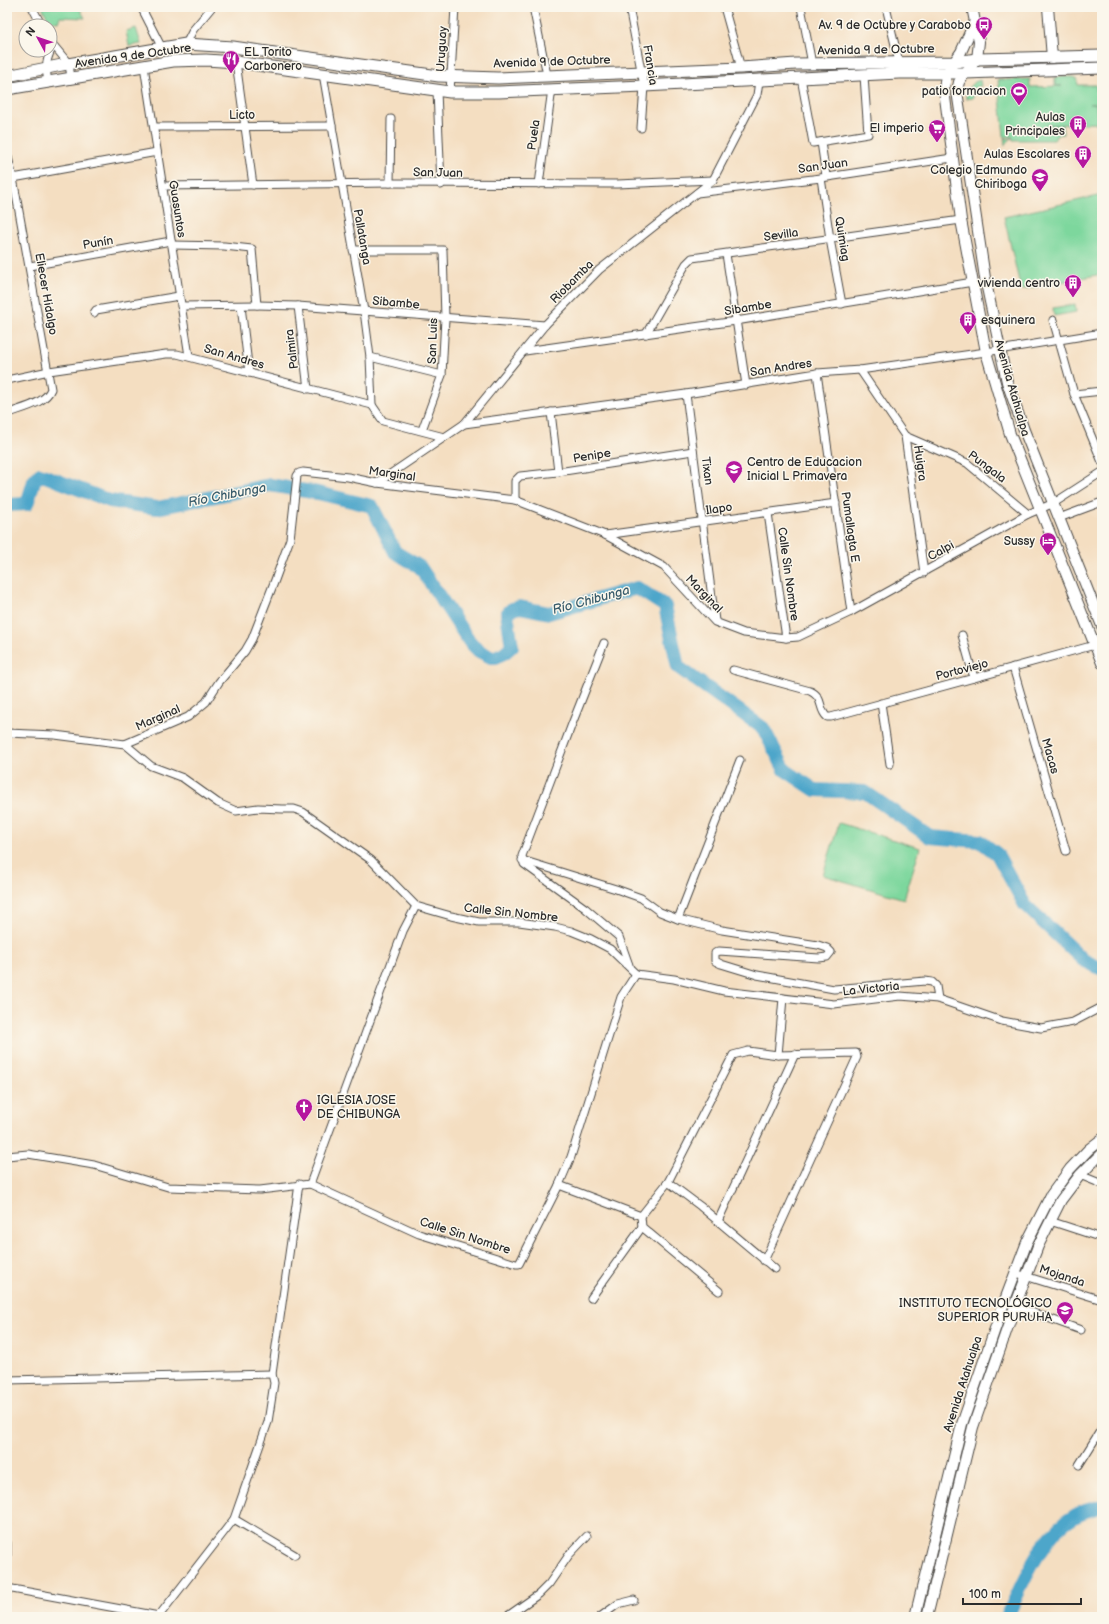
<svg xmlns="http://www.w3.org/2000/svg" width="1109" height="1624" viewBox="0 0 1109 1624" font-family="'Balsamiq Sans',sans-serif">
  <style>
    .green { fill: #7dd79d; stroke: #548164 }
    .lines { fill: none; stroke-linecap: round; stroke-linejoin: round }
    .river { stroke: #4da6ca; stroke-width: 14 }
    .minor-casing { stroke: #494642; stroke-width: 9 }
    .secondary-casing { stroke: #494642; stroke-width: 12 }
    .primary-casing { stroke: #494642; stroke-width: 13 }
    .minor { stroke: #fff; stroke-width: 7 }
    .secondary { stroke: #fff; stroke-width: 10 }
    .primary { stroke: #fff; stroke-width: 11 }
    .labels { text-anchor: middle; dominant-baseline: central; stroke-width: 3; stroke-linejoin: round; paint-order: stroke }
    .poi-label { font-size: 12px; fill: #2b2b2b; stroke: #fbf7ec; text-anchor: end }
    .street-label { font-size: 12px; fill: #2b2b2b; stroke: #fbf7ec }
    .water-label { font-size: 13px; font-style: italic; fill: #395c6b; stroke: #fbf7ec }
  </style>
  <rect width="100%" height="100%" fill="#fbf7ec"/>
  <filter id="ink" filterUnits="userSpaceOnUse"><feTurbulence type="fractalNoise" baseFrequency=".025" numOctaves="2"/><feDisplacementMap in="SourceGraphic" scale="8" xChannelSelector="R" yChannelSelector="G"/><feConvolveMatrix kernelMatrix="1 2 1 2 8 2 1 2 1" color-interpolation-filters="sRGB"/></filter>
  <filter id="wash" filterUnits="userSpaceOnUse"><feTurbulence type="fractalNoise" baseFrequency=".012" numOctaves="4" result="noise"/><feDisplacementMap in="SourceGraphic" scale="16" xChannelSelector="R" yChannelSelector="G"/><feGaussianBlur stdDeviation="0.9" result="paint"/><feColorMatrix in="noise" values="0 0 0 0 0 0 0 0 0 0 0 0 0 0 0 0 0 1.4 0 .05"/><feComposite in="paint" operator="in"/></filter>
  <g filter="url(#wash)">
    <rect width="100%" height="100%" fill="#f4dec1"/>
    <g class="green">
      <path d="M42,7h37l6,11 -25,-1 -2,5 -9,-1z"/>
      <path d="M136,28l5,16 -12,2 -3,-15z"/>
      <path d="M1055,77h18l4,2 1,6h18l1,18 -7,1h6l1,19 -50,2h15l1,9 -5,1 -4,5h-41l-1,-4 -7,1v2l7,-1 -7,7 -7,-65 32,-1v8l32,-1 -7,-1z"/>
      <path d="M980,80l1,6 -4,1 -4,4v7l-7,1c-1,-9 5,-17 14,-19z"/>
      <path d="M1102,195v79l-81,16 -17,-73z"/>
      <path d="M1075,304l1,8 -22,4 -1,-8z"/>
      <path d="M839,823l81,25 -16,51 -81,-24z"/>
    </g>
    <g class="lines">
      <g class="river">
        <path d="M7,505l20,-1 7,-23 6,-7 70,27 47,7 113,-23 48,8 54,13 23,46 25,15 49,74 10,10 14,7 11,-5 8,-7 -5,-32 5,-5 8,-2 29,6 88,-25 28,18 13,61 85,61 22,42 30,20 50,2 65,45 50,4 17,13 28,51 58,55 19,9"/>
        <path d="M1007,1617c14,-31 35,-82 66,-100 8,-6 20,-8 29,-11"/>
      </g>
    </g>
  </g>
  <g filter="url(#ink)">
    <g class="lines">
      <g class="minor-casing">
        <g id="minor">
          <path d="M32,7l10,19"/>
          <path d="M141,7l21,41"/>
          <path d="M533,7l14,68"/>
          <path d="M629,7l15,79 -3,42"/>
          <path d="M724,7l17,61"/>
          <path d="M801,7l11,57"/>
          <path d="M886,7l13,55"/>
          <path d="M50,41l19,23 2,14"/>
          <path d="M186,44l7,-14 19,-23"/>
          <path d="M236,62l17,123"/>
          <path d="M144,66l45,290"/>
          <path d="M323,74l41,237 6,46 2,48"/>
          <path d="M801,78l12,65 55,-9 -4,-58"/>
          <path d="M48,82c-3,-16 -2,-22 5,-36"/>
          <path d="M437,91l4,94"/>
          <path d="M450,92l5,-85"/>
          <path d="M154,127l178,-1"/>
          <path d="M821,142l5,34"/>
          <path d="M7,153l6,25 38,211c-6,15 -30,19 -44,25"/>
          <path d="M13,178l144,-26"/>
          <path d="M821,178l9,61 12,65"/>
          <path d="M390,183l1,-64"/>
          <path d="M539,184l13,-95"/>
          <path d="M163,186l227,-3 227,1 96,-4"/>
          <path d="M697,193l124,-15 131,-20"/>
          <path d="M172,245l52,1 28,3 5,56"/>
          <path d="M353,250h90l2,68 -3,57 -20,55"/>
          <path d="M726,254l20,131"/>
          <path d="M30,266l141,-25"/>
          <path d="M181,306l76,-1 41,1 247,19"/>
          <path d="M241,306l8,67"/>
          <path d="M298,306l10,83"/>
          <path d="M94,313l2,-3 83,-14"/>
          <path d="M1053,320l21,74 28,68"/>
          <path d="M646,334l40,-70 6,-6 269,-38"/>
          <path d="M525,351l211,-30 237,-39"/>
          <path d="M370,357l72,18"/>
          <path d="M860,370l45,66 19,137"/>
          <path d="M817,373l34,239"/>
          <path d="M7,380l42,-9 117,-17h11l195,51 11,16 61,16"/>
          <path d="M686,394l29,227"/>
          <path d="M1074,394l28,-3"/>
          <path d="M551,412l7,60"/>
          <path d="M464,424l222,-30 131,-21 43,-3 126,-18 116,-19"/>
          <path d="M905,436l62,27 61,51"/>
          <path d="M377,483l87,-59 81,-99 54,-55 114,-90 44,-85 2,-14"/>
          <path d="M515,500v-19l5,-5 38,-4 135,-21"/>
          <path d="M768,513l18,125"/>
          <path d="M1059,518l43,-16"/>
          <path d="M605,535l231,-32"/>
          <path d="M962,635l12,43"/>
          <path d="M604,643l-32,81 -50,132 2,8 61,44 34,29 10,28"/>
          <path d="M1013,667l53,184"/>
          <path d="M733,670l77,21c14,6 8,18 17,26h4l271,-74"/>
          <path d="M881,703l9,61"/>
          <path d="M7,733l48,2 70,9 26,22 32,12 35,25 18,8 22,-3 24,1h12l9,3 68,48 45,46 35,10 28,6h40l36,5 16,4 20,8 19,10 26,25"/>
          <path d="M125,744l63,-27 18,-15 13,-20 26,-31 7,-12 23,-59 15,-41 7,-63 2,-3 4,-1 45,5 29,6 138,17 90,35 48,26 11,6 51,55 29,11 42,5 12,-1 53,-25 177,-98 26,-11 48,-31"/>
          <path d="M522,860l94,29 25,9 19,14 18,7 44,11 96,15 9,3 4,4 -4,5 -8,1 -100,-7 -4,2v8l6,3 36,11 77,14 91,-8 7,1 4,4 2,13"/>
          <path d="M678,919l62,-159"/>
          <path d="M636,974l38,5 50,12 110,13 66,-8 38,3 64,22 39,7 32,-6 29,-15"/>
          <path d="M778,1055l5,-57"/>
          <path d="M7,1156l21,-2 66,11 74,22 92,3 50,-6 109,50 97,30h3l40,-79 12,-28 50,-160 15,-23"/>
          <path d="M1080,1175l22,9"/>
          <path d="M668,1182l32,24 75,63"/>
          <path d="M310,1184l93,-253 13,-25"/>
          <path d="M559,1185l82,31 1,11 77,64"/>
          <path d="M641,1216l27,-34 65,-127 15,-4 30,4 78,-2 1,4 -93,204"/>
          <path d="M718,1221l77,-167"/>
          <path d="M1050,1221l52,17"/>
          <path d="M1022,1275l80,25"/>
          <path d="M591,1298l51,-71"/>
          <path d="M1015,1306l66,24"/>
          <path d="M7,1380l265,-6"/>
          <path d="M1079,1465l23,-37"/>
          <path d="M234,1519l61,36"/>
          <path d="M7,1543v14"/>
          <path d="M7,1588l152,28"/>
          <path d="M158,1617l76,-98 34,-97 6,-39 -2,-9 27,-190"/>
          <path d="M506,1617l33,-23 10,-10 20,-29 18,-19"/>
          <path d="M600,1617l18,-13 16,-4"/>
        </g>
      </g>
      <g class="secondary-casing">
        <g id="secondary">
          <path d="M972,7l7,35 -2,17 -12,14 -6,9 -2,9 28,187 22,104 17,48 78,196"/>
          <path d="M1048,7l4,51"/>
          <path d="M975,21l-14,31 -15,22 -2,16 17,130 25,132 24,82 92,229"/>
          <path d="M915,1617l47,-193 43,-124 22,-58 24,-47 19,-26 19,-20 13,-10"/>
          <path d="M927,1617l46,-190 42,-121 23,-60 23,-46 19,-25 22,-22"/>
        </g>
      </g>
      <g class="primary-casing">
        <g id="primary">
          <path d="M7,76l55,-11 124,-21 47,3 206,29 59,2 243,-10 55,-4 159,-2 22,-3 125,-3"/>
          <path d="M7,89l166,-28 33,-1 30,2 214,30h49l145,-6 255,-13h66l137,-5"/>
        </g>
      </g>
      <use href="#minor" class="minor"/>
      <use href="#secondary" class="secondary"/>
      <use href="#primary" class="primary"/>
    </g>
  </g>
  <defs>
    <g id="bus-pin" transform="scale(0.9)"><path d="M0 17L-7.5 6A9.5 9.5 0 1 1 7.5 6Z" fill="#b5179e" stroke="#fbf7ec"/><path d="M-5-6H5V4H4V6H2V4H-2V6H-4V4H-5ZM-3.5-4V0h7V-4ZM-3.5 1.2v1.5H-2V1.2ZM2 1.2v1.5H3.5V1.2Z" fill="#fff"/></g>
    <g id="restaurant-pin" transform="scale(0.9)"><path d="M0 17L-7.5 6A9.5 9.5 0 1 1 7.5 6Z" fill="#b5179e" stroke="#fbf7ec"/><path d="M-5-6h1v4h1v-4h1v4h1v-4h1v5L-1.5 .5V6h-2V.5L-5-1ZM5-6V6H3V1.5H1.5Q1.5-4 5-6Z" fill="#fff"/></g>
    <g id="stadium-pin" transform="scale(0.9)"><path d="M0 17L-7.5 6A9.5 9.5 0 1 1 7.5 6Z" fill="#b5179e" stroke="#fbf7ec"/><path d="M0-5a6.5 5 0 1 0 0 10a6.5 5 0 1 0 0-10ZM-3.5-1.8h7v3.6h-7Z" fill="#fff"/></g>
    <g id="building-pin" transform="scale(0.9)"><path d="M0 17L-7.5 6A9.5 9.5 0 1 1 7.5 6Z" fill="#b5179e" stroke="#fbf7ec"/><path d="M-4-6H4V6H1V3H-1V6H-4ZM-2.5-4.3h1.7v1.8h-1.7ZM.8-4.3h1.7v1.8H.8ZM-2.5-1h1.7V.8h-1.7ZM.8-1h1.7V.8H.8Z" fill="#fff"/></g>
    <g id="supermarket-pin" transform="scale(0.9)"><path d="M0 17L-7.5 6A9.5 9.5 0 1 1 7.5 6Z" fill="#b5179e" stroke="#fbf7ec"/><path d="M-6-5.5h2.5l.6 2H6L4.5 2H-2.5L-4.4-4H-6ZM-1.5 3.2a1.3 1.3 0 1 0 .1 0ZM3 3.2a1.3 1.3 0 1 0 .1 0Z" fill="#fff"/></g>
    <g id="university-pin" transform="scale(0.9)"><path d="M0 17L-7.5 6A9.5 9.5 0 1 1 7.5 6Z" fill="#b5179e" stroke="#fbf7ec"/><path d="M0-5L7-2L0 1L-7-2ZM-4 1L0 2.5L4 1V4Q0 6-4 4Z" fill="#fff"/></g>
    <g id="school-pin" transform="scale(0.9)"><path d="M0 17L-7.5 6A9.5 9.5 0 1 1 7.5 6Z" fill="#b5179e" stroke="#fbf7ec"/><path d="M0-5L7-2L0 1L-7-2ZM-4 1L0 2.5L4 1V4Q0 6-4 4Z" fill="#fff"/></g>
    <g id="hotel-pin" transform="scale(0.9)"><path d="M0 17L-7.5 6A9.5 9.5 0 1 1 7.5 6Z" fill="#b5179e" stroke="#fbf7ec"/><path d="M-6-4.5h1.5V1H6V5H4.5V3h-9V5H-6ZM-4 0a1.8 1.8 0 1 1 3.6 0ZM.5 0V-2.5h3Q6-2.5 6 0Z" fill="#fff"/></g>
    <g id="church-pin" transform="scale(0.9)"><path d="M0 17L-7.5 6A9.5 9.5 0 1 1 7.5 6Z" fill="#b5179e" stroke="#fbf7ec"/><path d="M-1.2-6h2.4v3.5h3.3v2.4h-3.3V6h-2.4V-.1h-3.3v-2.4h3.3Z" fill="#fff"/></g>
  </defs>
  <g fill-rule="evenodd">
    <use href="#bus-pin" x="984" y="25"/>
    <use href="#restaurant-pin" x="231" y="59"/>
    <use href="#stadium-pin" x="1019" y="91"/>
    <use href="#building-pin" x="1078" y="124"/>
    <use href="#supermarket-pin" x="937" y="128"/>
    <use href="#building-pin" x="1083" y="154"/>
    <use href="#university-pin" x="1040" y="177"/>
    <use href="#building-pin" x="1073" y="283"/>
    <use href="#building-pin" x="968" y="320"/>
    <use href="#school-pin" x="734" y="469"/>
    <use href="#hotel-pin" x="1048" y="541"/>
    <use href="#church-pin" x="304" y="1107"/>
    <use href="#university-pin" x="1065" y="1310"/>
  </g>
  <g class="labels">
    <g class="poi-label">
      <text x="971" y="25">Av. 9 de Octubre y Carabobo</text>
      <text x="244" y="52" text-anchor="start">EL Torito<tspan x="244" dy="14">Carbonero</tspan></text>
      <text x="1006" y="91">patio formacion</text>
      <text x="1065" y="117">Aulas<tspan x="1065" dy="14">Principales</tspan></text>
      <text x="924" y="128">El imperio</text>
      <text x="1070" y="154">Aulas Escolares</text>
      <text x="1027" y="170">Colegio Edmundo<tspan x="1027" dy="14">Chiriboga</tspan></text>
      <text x="1060" y="283">vivienda centro</text>
      <text x="981" y="320" text-anchor="start">esquinera</text>
      <text x="747" y="462" text-anchor="start">Centro de Educacion<tspan x="747" dy="14">Inicial L Primavera</tspan></text>
      <text x="1035" y="541">Sussy</text>
      <text x="317" y="1100" text-anchor="start">IGLESIA JOSE<tspan x="317" dy="14">DE CHIBUNGA</tspan></text>
      <text x="1052" y="1303">INSTITUTO TECNOLÓGICO<tspan x="1052" dy="14">SUPERIOR PURUHA</tspan></text>
    </g>
    <g class="street-label">
      <text transform="translate(442 49) rotate(-87)">Uruguay</text>
      <text transform="translate(876 50) rotate(-1)">Avenida 9 de Octubre</text>
      <text transform="translate(133 56) rotate(-8)">Avenida 9 de Octubre</text>
      <text transform="translate(552 62) rotate(-2)">Avenida 9 de Octubre</text>
      <text transform="translate(650 65) rotate(81)">Francia</text>
      <text x="242" y="115">Licto</text>
      <text transform="translate(534 135) rotate(-82)">Puela</text>
      <text transform="translate(823 166) rotate(-8)">San Juan</text>
      <text transform="translate(438 173) rotate(1)">San Juan</text>
      <text transform="translate(177 209) rotate(81)">Guasuntos</text>
      <text transform="translate(781 235) rotate(-8)">Sevilla</text>
      <text transform="translate(362 237) rotate(80)">Pallatanga</text>
      <text transform="translate(842 239) rotate(81)">Quimiag</text>
      <text transform="translate(98 243) rotate(-10)">Punín</text>
      <text transform="translate(572 282) rotate(-45)">Riobamba</text>
      <text transform="translate(46 294) rotate(80)">Eliecer Hidalgo</text>
      <text transform="translate(396 303) rotate(5)">Sibambe</text>
      <text transform="translate(748 308) rotate(-9)">Sibambe</text>
      <text transform="translate(433 341) rotate(-88)">San Luis</text>
      <text transform="translate(292 349) rotate(-97)">Palmira</text>
      <text transform="translate(234 357) rotate(16)">San Andres</text>
      <text transform="translate(781 368) rotate(-9)">San Andres</text>
      <text transform="translate(1012 388) rotate(74)">Avenida Atahualpa</text>
      <text transform="translate(592 456) rotate(-9)">Penipe</text>
      <text transform="translate(920 463) rotate(82)">Huigra</text>
      <text transform="translate(987 467) rotate(37)">Pungala</text>
      <text transform="translate(707 471) rotate(83)">Tixan</text>
      <text transform="translate(392 474) rotate(8)">Marginal</text>
      <text transform="translate(719 509) rotate(-8)">Ilapo</text>
      <text transform="translate(850 527) rotate(82)">Pumallagta E</text>
      <text transform="translate(941 551) rotate(-29)">Calpi</text>
      <text transform="translate(788 574) rotate(82)">Calle Sin Nombre</text>
      <text transform="translate(704 594) rotate(46)">Marginal</text>
      <text transform="translate(962 670) rotate(-15)">Portoviejo</text>
      <text transform="translate(158 718) rotate(-24)">Marginal</text>
      <text transform="translate(1050 756) rotate(74)">Macas</text>
      <text transform="translate(511 913) rotate(6)">Calle Sin Nombre</text>
      <text transform="translate(871 989) rotate(-6)">La Victoria</text>
      <text transform="translate(465 1236) rotate(18)">Calle Sin Nombre</text>
      <text transform="translate(1062 1276) rotate(18)">Mojanda</text>
      <text transform="translate(963 1384) rotate(-72)">Avenida Atahualpa</text>
    </g>
    <g class="water-label">
      <text transform="translate(227 495) rotate(-11)">Río Chibunga</text>
      <text transform="translate(591 600) rotate(-15)">Río Chibunga</text>
    </g>
  </g>
  <rect width="1109" height="1624" fill="none" stroke="#fbf7ec" stroke-width="24"/>
  <g transform="translate(38 38) rotate(310)"><circle r="19" fill="#fbf7ec" stroke="#a8a59f"/>
  <path d="M0-3L7 15L0 10L-7 15Z" fill="#b5179e"/>
  <text y="-6" font-size="11" font-weight="bold" text-anchor="middle" fill="#2b2b2b">N</text>
  </g>
  <path d="M963 1598v6h118v-6" fill="none" stroke="#2b2b2b" stroke-width="2"/>
  <text x="969" y="1598" font-size="12" fill="#2b2b2b" stroke="#fbf7ec" stroke-width="3" paint-order="stroke">100 m</text>
</svg>
